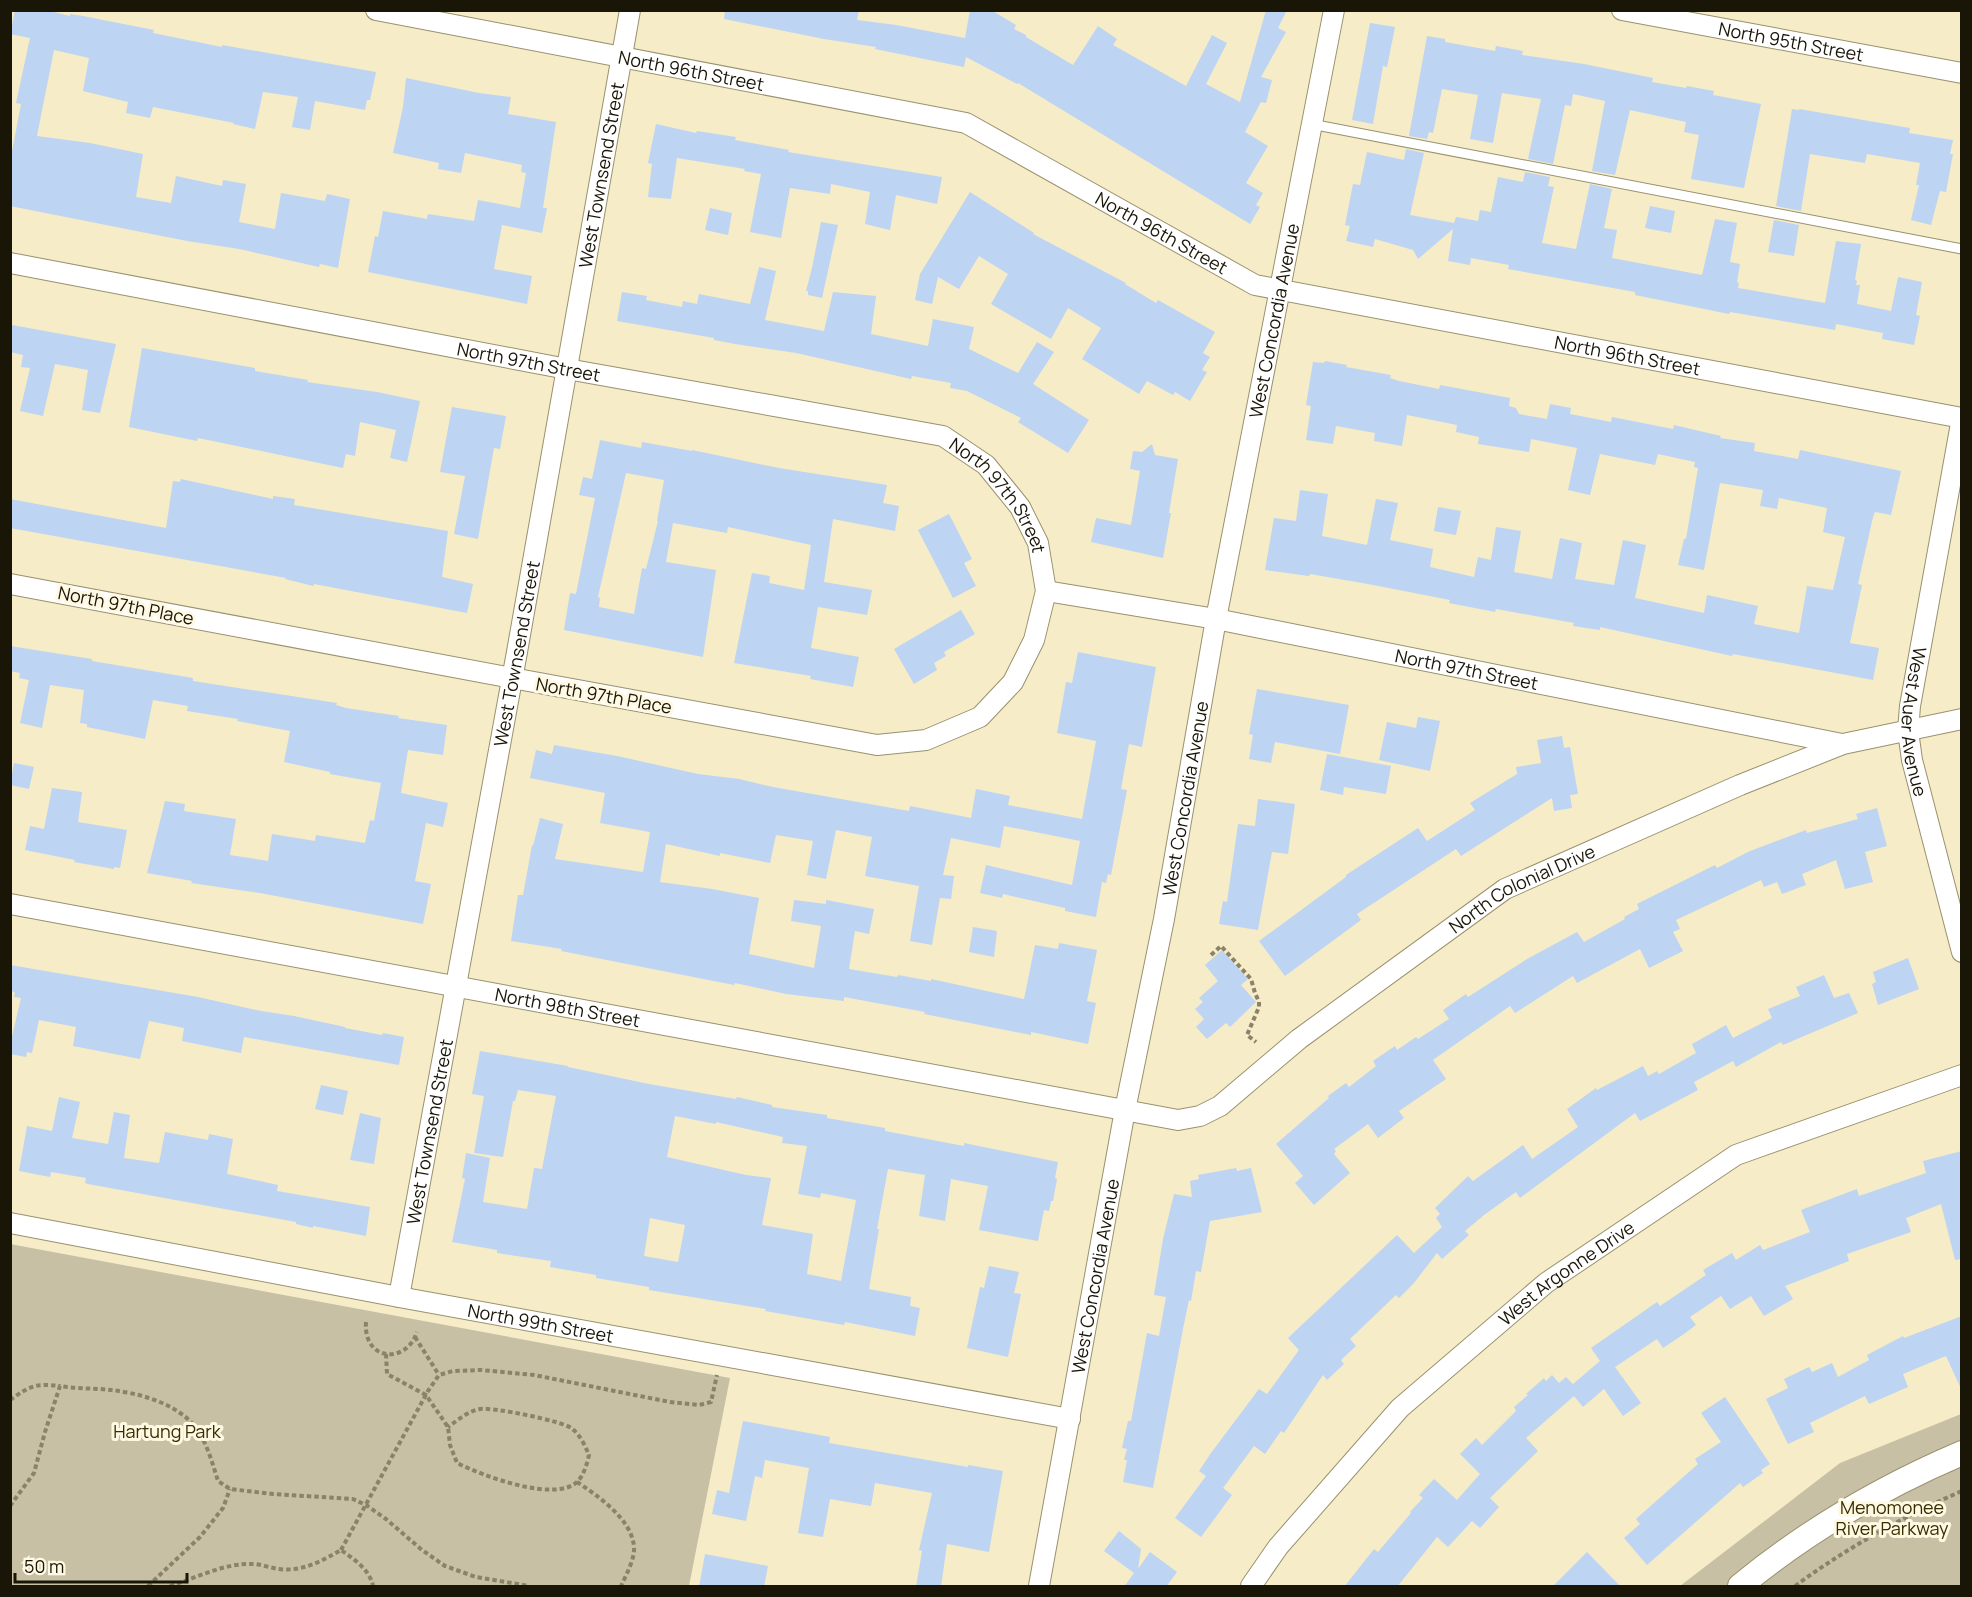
<svg xmlns="http://www.w3.org/2000/svg" width="1972" height="1597" viewBox="0 0 1972 1597" font-family="Manrope,sans-serif">
  <style>
    .green { fill: #c7c0a5 }
    .building { fill: #bed4f3; fill-rule: evenodd }
    .lines { fill: none; stroke-linecap: round; stroke-linejoin: round }
    .service-casing { stroke: #9a916e; stroke-width: 11 }
    .minor-casing { stroke: #9a916e; stroke-width: 22 }
    .tertiary-casing { stroke: #9a916e; stroke-width: 26 }
    .path { stroke: #8a8369; stroke-width: 4; stroke-dasharray: 4.5 3; stroke-linecap: butt }
    .service { stroke: #fff; stroke-width: 9 }
    .minor { stroke: #fff; stroke-width: 20 }
    .tertiary { stroke: #fff; stroke-width: 24 }
    .labels { text-anchor: middle; dominant-baseline: central; stroke-width: 6; stroke-linejoin: round; paint-order: stroke }
    .street-label { font-size: 18px; fill: #191608; stroke: #fff9e3 }
    .park-label { font-size: 18px; fill: #382d00; stroke: #fff9e3 }
  </style>
  <rect width="100%" height="100%" fill="#f6ecc7"/>
  <g class="green">
    <path d="M10,1244l720,134 -41,208h-678z"/>
    <path d="M1961,1414v172h-281l160,-123z"/>
  </g>
  <g class="building">
    <path d="M15,10h31l24,6v-2l13,2 71,14 -1,3 69,14v-2l154,27 -6,28h-3l-2,10 -50,-9 -5,29 -18,-3 6,-30 -35,-5 -8,37 -22,-5 1,-1 -81,-16 -3,11 -24,-5 2,-11 -45,-11 6,-33 -35,-8 -17,86 53,7 53,11 -7,43 35,6 5,-27 46,10 1,-6 23,4 -7,38 36,7 6,-36 44,8 2,-7 23,5 -12,69 -18,-4 -1,3 -80,-18 -52,-8 -177,-35v-44l11,-58 -5,-1 14,-65 -20,-4z"/>
    <path d="M725,10h134l-2,10 39,5 69,13 5,-28h21l25,15 -2,4 12,6v2l47,28 25,-39 19,13 -4,6 73,41 26,-51 15,8 -21,41 34,18 26,-92h21l-9,18 8,4 -25,45 11,3 -6,23 -5,-1 -16,30 23,14 -22,37 17,10 -7,12 4,2 -10,17 -232,-141 -1,1 -51,-27 -2,10 -89,-18 1,-2 -52,-8 -100,-20z"/>
    <path d="M1370,23l25,4 -8,40 -4,-1 -10,58 -21,-4z"/>
    <path d="M1427,36l18,3v3l50,9 1,-5 27,5 -1,4 62,9 69,14 -1,4 34,6 1,-2 27,5 -1,4 48,9 -17,84 -53,-9 8,-44 -15,-3 2,-10 -56,-12 -15,65 -23,-4 13,-70 -32,-7 -2,12 -6,-1 -12,59 -25,-5 13,-60 -39,-6 -9,50 -23,-4 8,-44 -36,-6 -9,44 -4,-1 -2,7 -18,-3z"/>
    <path d="M406,78l73,15 32,4 -3,17 48,8 -13,86h4l-5,25 -40,-8 -8,44 38,7 -5,28 -159,-32 7,-36 3,1 5,-26 44,8 1,-5 46,7 4,-21 42,8 6,-35 -5,-1 1,-7 -57,-12 -4,20 -23,-4 1,-6 -46,-10 10,-46z"/>
    <path d="M1792,109l7,1v-1l111,19 -1,5 44,7 -3,14h3l-7,38 -6,-1 -9,34 -20,-5 8,-35h-3l4,-22 -53,-9 -2,9 -55,-9 -9,57 -25,-5z"/>
    <path d="M656,124l40,9 1,-2 39,6 -1,3 54,10 -1,2 154,25 -5,27 -41,-9 -6,35 -25,-6 5,-32 -39,-8 -1,10 -40,-6 -9,50 -31,-6 11,-58 -17,-3 1,-2 -68,-11 -6,41 -23,-2 4,-33 -4,-1z"/>
    <path d="M1406,149l18,4 -14,62 44,8 2,-6 22,4 2,-11 11,2 7,-35 25,5 2,-10 25,5 -2,9 6,1 -12,56 34,6 14,-65 22,5 -8,39 13,2 -5,28 90,17 13,-56 22,4 -7,39 10,2 -3,18 2,1 -1,5 87,15 11,-62 25,3 -6,36 2,1 -1,4h4l-3,19 34,7 7,-34 24,5 -6,33 4,1 -6,29 -32,-6 1,-6 -47,-9 -1,6 -105,-18 -1,2 -94,-19v-3l-127,-23 1,-4 -38,-7 -1,7 -22,-4 5,-32 -35,30 -5,-9 -38,-11 -2,8 -27,-6 4,-15 -5,-1 8,-41 7,1 7,-33 37,8z"/>
    <path d="M970,192l64,41 -1,1 93,49 -1,1 31,19 2,-3 57,32 -12,21 7,4 -8,13 5,2 -17,29 -15,-9 -2,3 -26,-14 -8,13 -57,-35 19,-31 -33,-20 -17,31 -60,-35 17,-30 -29,-18 -20,33 -21,-12 -6,27 -17,-4 5,-26z"/>
    <path d="M1650,206l25,5 -4,22 -26,-5z"/>
    <path d="M710,208l22,5 -4,22 -23,-5z"/>
    <path d="M1774,220l25,5 -5,31 -26,-4z"/>
    <path d="M821,222l17,3 -16,73 -14,-3v-4h-2l6,-23z"/>
    <path d="M759,267l17,4 -11,49 59,11 9,-39 43,4 -5,38 57,12 5,-27 41,8 -5,22 49,24 19,-31 17,10 -21,32 56,36 -21,33 -50,-31 3,-4 -54,-27 -17,-3 1,-5 -39,-7 -1,3 -115,-26 -61,-9 -21,-4v-2l-97,-17 5,-29 25,4 -1,4 36,7 1,-6 14,3 2,-10 51,10z"/>
    <path d="M12,325l104,19 -16,69 -18,-3 6,-40 -33,-6 -12,52 -23,-5 10,-43 -9,-1 2,-12 -13,-3z"/>
    <path d="M142,348l113,20v3l53,9 -1,2 70,10 43,9 -13,61 -17,-4 6,-28 -36,-8 -5,34 -9,-2 -3,14 -145,-30 -1,3 -68,-14z"/>
    <path d="M1325,361l22,4 -1,2 45,8 -1,3 9,3 40,8 1,-4 70,13 -1,8 7,2 3,6 28,5 3,-15 21,4 -1,6 41,8 1,-5 61,12 1,-4 47,11 -1,2 35,5 -1,8 44,8 2,-9 101,21 -10,44 -16,-3 -2,5 -15,67 4,1 -12,58 29,5 -6,32 -140,-26 -1,2 -132,-29v3l-27,-4 1,-3 -78,-14 -1,3 -46,-9 1,-3 -82,-16 -58,-10 -1,2 -44,-6 9,-52 22,3 4,-31 28,4 -6,42 45,9 9,-46 22,4 -8,37 43,9 -3,18 44,10 4,-20 13,3 5,-33 25,4 -7,41 38,7 8,-41 22,5 -7,36 39,6 9,-45 23,5 -11,53 69,15 3,-18 51,11 -4,18 45,9 8,-47 26,4 12,-53 -22,-5 4,-24 -48,-10 -2,11 -17,-3 3,-16 -43,-7 -16,87 -26,-5 6,-26h2l12,-71 -4,-1 1,-5 -37,-8 -3,11 -55,-11 -10,41 -22,-5 9,-42 -46,-9 -2,13 -51,-8 1,-7 -23,-5 1,-7 -50,-10 -5,31 -28,-5 1,-8 -39,-7 -3,18 -27,-4 5,-34 -5,-1 7,-43 11,1z"/>
    <path d="M452,407l54,9 -6,33 -6,-1 -16,91 -24,-5 11,-58 -25,-4z"/>
    <path d="M600,440l41,8 1,-6 50,9v-1l87,18 108,17 -4,18 16,3 -4,25 -62,-12 -9,63 48,8 -5,25 -49,-8 -7,41 48,9 -6,30 -43,-8 1,-3 -77,-13 18,-90 18,3 -1,7 35,7 7,-45 -83,-18 -1,6 -54,-10 -7,39 50,8 -13,87 -139,-27 6,-37 6,1 19,-96 -16,-3 4,-18 9,2zM626,473l38,7 -7,41h1l-12,48 -4,-1 -8,46 -35,-7 1,-9 -2,-1z"/>
    <path d="M1152,444l3,11 23,4 -9,54h2l-8,45 -72,-16 5,-24 35,7 9,-54 -10,-2 3,-18 9,1z"/>
    <path d="M181,479l92,20v-3l22,3 -1,6 154,26 -6,46 31,7 -6,29 -153,-29 -1,2 -28,-7 1,-1 -276,-50v-29l156,29 7,-47 7,1z"/>
    <path d="M1438,507l23,4 -5,24 -22,-4z"/>
    <path d="M949,514l23,45 -8,4 12,23 -23,12 -35,-68z"/>
    <path d="M961,610l14,24 -31,18 2,4 -12,7 3,7 -23,14 -20,-35z"/>
    <path d="M10,646l82,13v2l101,17v3l144,22 -1,2 10,3 53,8 -1,2 49,7 -4,30 -35,-5 -7,43 47,10 -5,24 -17,-4 -11,58 16,3 -8,40 -163,-31 -69,-10 1,-2 -45,-8 18,-72 20,3 -1,7 52,8 -6,36 38,6 4,-27 43,7 1,-6 49,8 5,-23 4,1 7,-38 -51,-9v-2l-46,-10 6,-31 -53,-10 1,-2 -51,-8 1,-5 -35,-6 -8,39 -58,-12v-3l-7,-1 4,-33 -34,-5 -8,43 -22,-5 9,-43 -10,-2 1,-5 -10,-2z"/>
    <path d="M1078,652l78,15 -14,80 -13,-3 -8,45 6,1 -16,85 -3,-1 -2,9 -4,-1 -6,35 -31,-6v-3l-62,-14 -1,4 -22,-5 6,-28 86,20 8,-44 -76,-15 -4,22 -49,-10 -8,37 11,1 -3,23 -11,-1 -8,47 -22,-4 9,-55 -54,-10 7,-39 -36,-7 -10,49 -19,-4 6,-34 -37,-6 -6,28 -50,-10v3l-54,-12 -6,38 52,7 47,9 -10,56 65,14 7,-42 -30,-5 3,-21 32,4v-4l48,9 -5,25 -14,-3 -6,38 48,8 1,-2 33,6v-2l93,20 11,-54 23,4 1,-6 38,7 -10,51 9,2 -8,41 -57,-12v3l-107,-21 1,-2 -81,-15v4l-58,-7 -51,-11 -1,2 -173,-34 1,-2 -51,-8 7,-46h5l9,-50 1,1 7,-28 23,6 -8,35 88,13 7,-40 -50,-9 5,-30 -75,-15 6,-28 16,4 2,-9 63,11 81,18 41,5 34,8 136,24 1,-5 61,12 5,-29 34,7 -2,9 74,14 14,-78 -39,-8 9,-51 6,1z"/>
    <path d="M1257,689l92,16 -9,49 -65,-12 -4,21 -22,-4 4,-24 -4,-1z"/>
    <path d="M1418,717l22,4 -10,50 -51,-11 8,-38 29,6z"/>
    <path d="M1562,736l2,12 6,-1 8,47 -8,1 2,13 -18,3 -2,-13 -91,58 -5,-7 -99,65 4,6 -76,56 -26,-35 87,-64v-2l72,-47 9,13 48,-31 -5,-7 47,-29 -1,-7 25,-4 -4,-23z"/>
    <path d="M1327,754l64,12 -5,28 -42,-7 -1,8 -23,-5z"/>
    <path d="M14,763l20,4 -5,22 -19,-4z"/>
    <path d="M52,788l30,4 -4,30 49,8 -7,38 -6,-1v2l-40,-7 1,-2 -50,-10 5,-24 14,3z"/>
    <path d="M1258,799l37,5 -7,50 -16,-2 -14,78 -39,-6 4,-23 4,1 11,-78 17,2z"/>
    <path d="M1877,808l10,38 -22,6 8,30 -28,7 -9,-29 -34,14 4,11 -24,9 -5,-12 -13,5 -3,-7 -85,40 4,9 -7,3 10,19 -34,17 -9,-19 -63,34 -4,-7 -58,37 -5,-7 -77,54 13,19 -47,32 5,7 -26,20 -10,-14 -34,25 2,2 -2,3 16,19 -36,32 -19,-22 8,-7 -27,-32 53,-46 -1,-2 18,-13 3,4 27,-21 -3,-5 22,-15 2,4 19,-13 2,2 31,-20 -6,-9 23,-16 2,3 59,-38 50,-27 7,10 41,-23 -1,-2 15,-8 -2,-5 78,-39 2,3 33,-17 56,-21 1,3 51,-14 -2,-5z"/>
    <path d="M973,927l24,4 -3,26 -25,-5z"/>
    <path d="M1222,950l26,29 -7,6 15,17 -26,25 -4,-4 -19,16 -11,-12 8,-8 -9,-10 8,-7 -4,-4 19,-17 -13,-16z"/>
    <path d="M1908,958l11,31 -41,16 -6,-21 4,-2 -3,-10z"/>
    <path d="M10,965l188,32 63,14 33,5 51,11v1l37,7 1,-2 21,4 -5,28 -155,-28 -3,16 -59,-12 2,-13 -35,-7 -9,38 -67,-13 3,-19 -37,-7 -7,33 -5,-1 -1,5 -16,-3v-9l11,-47 -7,-1 1,-5 -5,-1z"/>
    <path d="M1824,975l10,23 15,-5 9,20 -75,32 -2,-3 -45,25 -3,-6 -39,21 4,8 -58,31 -5,-8 -115,85 -4,-6 -32,23 -19,16 4,4 -27,24 -5,-6 -23,30 -15,15 -3,-3 -46,44 6,7 -15,14 3,4 -17,16 -4,-5 -39,58 -3,-2 -16,23 -11,-8 -31,42 9,7 -31,42 -26,-19 31,-42 -7,-5 12,-18 48,-64 8,5 32,-44 -11,-12 109,-103 17,18 28,-26 -6,-9 4,-4 -5,-6 33,-32 5,5 50,-36 9,14 46,-32 -11,-18 29,-21 1,2 46,-24 5,10 9,-5 2,3 37,-21 -4,-9 34,-19 7,13 39,-20 -4,-9 32,-13 -4,-9z"/>
    <path d="M480,1051l88,15v1l81,17 87,15 1,-2 35,8v2l55,8v3l58,10v3l79,15v-3l94,19 -3,16 2,1 -4,22h-2l-2,10 -5,-1 -6,31 -59,-11 9,-44 -37,-7 -6,42 -26,-5 6,-41 -37,-6 -11,60h2l-10,60 42,8 -1,9 10,2 -5,28 -70,-14 -1,3 -79,-14 1,-2 -117,-19v-3l-53,-9v-3l-46,-8 1,-6 -54,-8v-3l-45,-8 13,-63 -3,-1 4,-25 24,5 -7,44 44,7 7,-41 8,1 14,-73 -38,-6 -3,11h-2l-10,56 -29,-4 10,-57 -12,-2zM675,1116l41,8v-2l67,15 -1,6 25,3 -9,48 22,4 1,-5 35,7 -15,81 -34,-7 6,-40 -51,-9 9,-47 -25,-3 -79,-18zM650,1218l35,7 -7,37 -34,-6z"/>
    <path d="M321,1085l27,6 -5,24 -28,-6z"/>
    <path d="M59,1097l21,5 -8,36 36,6 6,-32 16,3 -6,43 35,5 6,-31 43,8 1,-6 24,5 -6,35 51,11 -1,6 93,16 -4,29 -53,-10v2l-17,-4v-2l-208,-38 -3,-1 1,-5 -35,-6 -1,5 -31,-6 8,-45 25,5z"/>
    <path d="M360,1113l21,5 -7,46 -24,-4z"/>
    <path d="M1962,1151v108l-7,1 -14,-56 -35,14 5,14 -64,22 2,7 -64,25 8,13 -29,17 -13,-20 -21,13 -9,-13 -31,21 6,8 -12,9 -21,14 -6,-9 -42,28 26,36 -18,13 -19,-27 -21,18 -9,-11 -48,42 12,13 -48,47 9,9 -19,21 -8,-7 -24,26 -11,-10 -40,50h-53l30,-38 4,3 33,-39 -1,-1 13,-14 -4,-3 15,-16 23,21 23,-26 -20,-20 16,-16 6,7 34,-34 -2,-4 14,-12 -2,-1 18,-16 2,3 6,-6 7,8 7,-6 7,7 27,-23 -9,-13 66,-46 3,4 46,-31 -3,-5 29,-17 4,7 24,-15 3,5 47,-18 -9,-22 56,-21 2,7 67,-23 -3,-12z"/>
    <path d="M1236,1168l1,3 14,-3 11,44 -52,9 -9,51 -5,-1 -5,30 -2,-1 -6,29 -30,159 -30,-6 4,-22h-3l3,-11 -5,-1 6,-27h3l16,-88 12,3 7,-39 -12,-2 9,-56 11,-45 18,3 -2,-16 9,-2 -1,-4z"/>
    <path d="M989,1266l30,6 -5,21 7,1 -13,63 -41,-9 13,-61 4,1z"/>
    <path d="M1962,1316v75l-16,-35 -43,18 5,13 -39,17 -4,-8 -55,27 4,9 -26,12 -22,-45 22,-11 -4,-9 25,-12 3,5 20,-9 6,14 31,-17 -2,-5 36,-19 1,2z"/>
    <path d="M1725,1397l45,67 -9,6 2,3 -20,14 -3,-4 -93,82 -23,-27 16,-14 -4,-5 62,-55 -3,-5 26,-17 -20,-29z"/>
    <path d="M743,1421l87,16 -1,6 139,24v-2l35,6 -14,81 -42,-8 -6,43h-25l6,-36 -3,-1 13,-57 -57,-10 -4,23 -41,-7 -7,38 -25,-4 11,-65 -44,-8 -3,18 -7,-2 -9,45 -34,-7 5,-24 12,3z"/>
    <path d="M1119,1531l22,18 -3,20 12,-17 27,20 -11,15h-42l10,-14 -30,-22z"/>
    <path d="M1587,1552l34,35h-69z"/>
    <path d="M705,1554l63,12 -4,21h-65z"/>
  </g>
  <g class="lines">
    <g class="service-casing">
      <path id="service" d="M1311,124l651,125"/>
    </g>
    <g class="minor-casing">
      <g id="minor">
        <path id="s1" d="M376,10l590,113 289,162 707,133 -52,288 -2,25 4,29 50,192"/>
        <path id="s2" d="M1622,10l340,63"/>
        <path id="s3" d="M10,263l557,106 376,67 43,29 34,42 18,36 8,48 -12,49 -21,42 -33,35 -54,23 -49,5 -365,-67 -502,-94"/>
        <path id="s4" d="M1046,591l170,28 626,125"/>
        <path id="s5" d="M10,904l1168,216 22,-4 20,-10 79,-67 206,-150 235,-104 103,-41 119,-25"/>
        <path id="s6" d="M10,1223l389,74 671,122"/>
        <path id="s7" d="M399,1297l118,-645 113,-642"/>
        <path id="s8" d="M1039,1586l86,-476 39,-191 52,-300 118,-609"/>
        <path id="s9" d="M1251,1586l27,-39 122,-139 146,-125 190,-128 226,-80"/>
      </g>
    </g>
    <g class="tertiary-casing">
      <path id="tertiary" d="M1740,1586c68,-56 140,-98 222,-133"/>
    </g>
    <g class="path">
      <path d="M1211,955l10,-9 30,33 4,14 4,9v5l-12,28 9,7"/>
      <path d="M366,1322c-3,39 40,43 51,10"/>
      <path d="M415,1337l24,38"/>
      <path d="M386,1354l1,20 39,21 22,32 2,18 7,18c24,12 99,41 121,18 6,-7 9,-17 11,-26 -4,-9 -9,-21 -18,-27 -9,-7 -78,-21 -91,-19 -12,2 -22,11 -32,18"/>
      <path d="M10,1400c20,-14 25,-17 50,-14"/>
      <path d="M577,1482c21,14 55,37 57,65 1,12 -8,28 -13,39"/>
      <path d="M10,1506l24,-33 11,-41 15,-46c17,3 34,2 51,4 27,3 60,12 80,32 15,16 21,40 27,59l12,8 43,5 80,5 13,6 20,14 36,31 23,16 31,11 53,9"/>
      <path d="M341,1550l87,-159 11,-16 14,-4 28,-1 53,5 136,27 29,3 12,-3 6,-27"/>
      <path d="M148,1586l52,-49 23,-29 7,-19"/>
      <path d="M170,1586c26,-8 54,-23 82,-22 9,0 18,4 27,5 23,3 43,-8 62,-19 13,9 29,20 32,36"/>
      <path d="M1795,1586c52,-38 107,-69 167,-95"/>
    </g>
    <use href="#service" class="service"/>
    <use href="#minor" class="minor"/>
    <use href="#tertiary" class="tertiary"/>
  </g>
  <g class="labels">
    <g class="street-label">
      <text stroke="none"><textPath href="#s2" startOffset="172">North 95th Street</textPath></text>
      <text stroke="none"><textPath href="#s1" startOffset="321">North 96th Street</textPath></text>
      <text stroke="none"><textPath href="#s7" startOffset="1140">West Townsend Street</textPath></text>
      <text stroke="none"><textPath href="#s1" startOffset="825">North 96th Street</textPath></text>
      <text stroke="none"><textPath href="#s8" startOffset="1287">West Concordia Avenue</textPath></text>
      <text stroke="none"><textPath href="#s1" startOffset="1311">North 96th Street</textPath></text>
      <text stroke="none"><textPath href="#s3" startOffset="528">North 97th Street</textPath></text>
      <text stroke="none"><textPath href="#s3" startOffset="1032">North 97th Street</textPath></text>
      <text transform="translate(126 605) rotate(11)">North 97th Place</text>
      <text stroke="none"><textPath href="#s7" startOffset="654">West Townsend Street</textPath></text>
      <text stroke="none"><textPath href="#s4" startOffset="428">North 97th Street</textPath></text>
      <text transform="translate(604 695) rotate(10)">North 97th Place</text>
      <text stroke="none"><textPath href="#s1" startOffset="1960">West Auer Avenue</textPath></text>
      <text stroke="none"><textPath href="#s8" startOffset="801">West Concordia Avenue</textPath></text>
      <text stroke="none"><textPath href="#s5" startOffset="1606">North Colonial Drive</textPath></text>
      <text stroke="none"><textPath href="#s5" startOffset="567">North 98th Street</textPath></text>
      <text stroke="none"><textPath href="#s7" startOffset="168">West Townsend Street</textPath></text>
      <text stroke="none"><textPath href="#s9" startOffset="447">West Argonne Drive</textPath></text>
      <text stroke="none"><textPath href="#s8" startOffset="315">West Concordia Avenue</textPath></text>
      <text stroke="none"><textPath href="#s6" startOffset="540">North 99th Street</textPath></text>
    </g>
    <g class="park-label">
      <text x="167" y="1431">Hartung Park</text>
      <text x="1892" y="1507">Menomonee<tspan x="1892" dy="21">River Parkway</tspan></text>
    </g>
  </g>
  <rect width="1972" height="1597" fill="none" stroke="#191608" stroke-width="24"/>
  <path d="M15 1573v9h172v-9" fill="none" stroke="#191608" stroke-width="3"/>
  <text x="24" y="1573" font-size="18" fill="#191608" stroke="#fff9e3" stroke-width="4.5" paint-order="stroke">50 m</text>
</svg>
